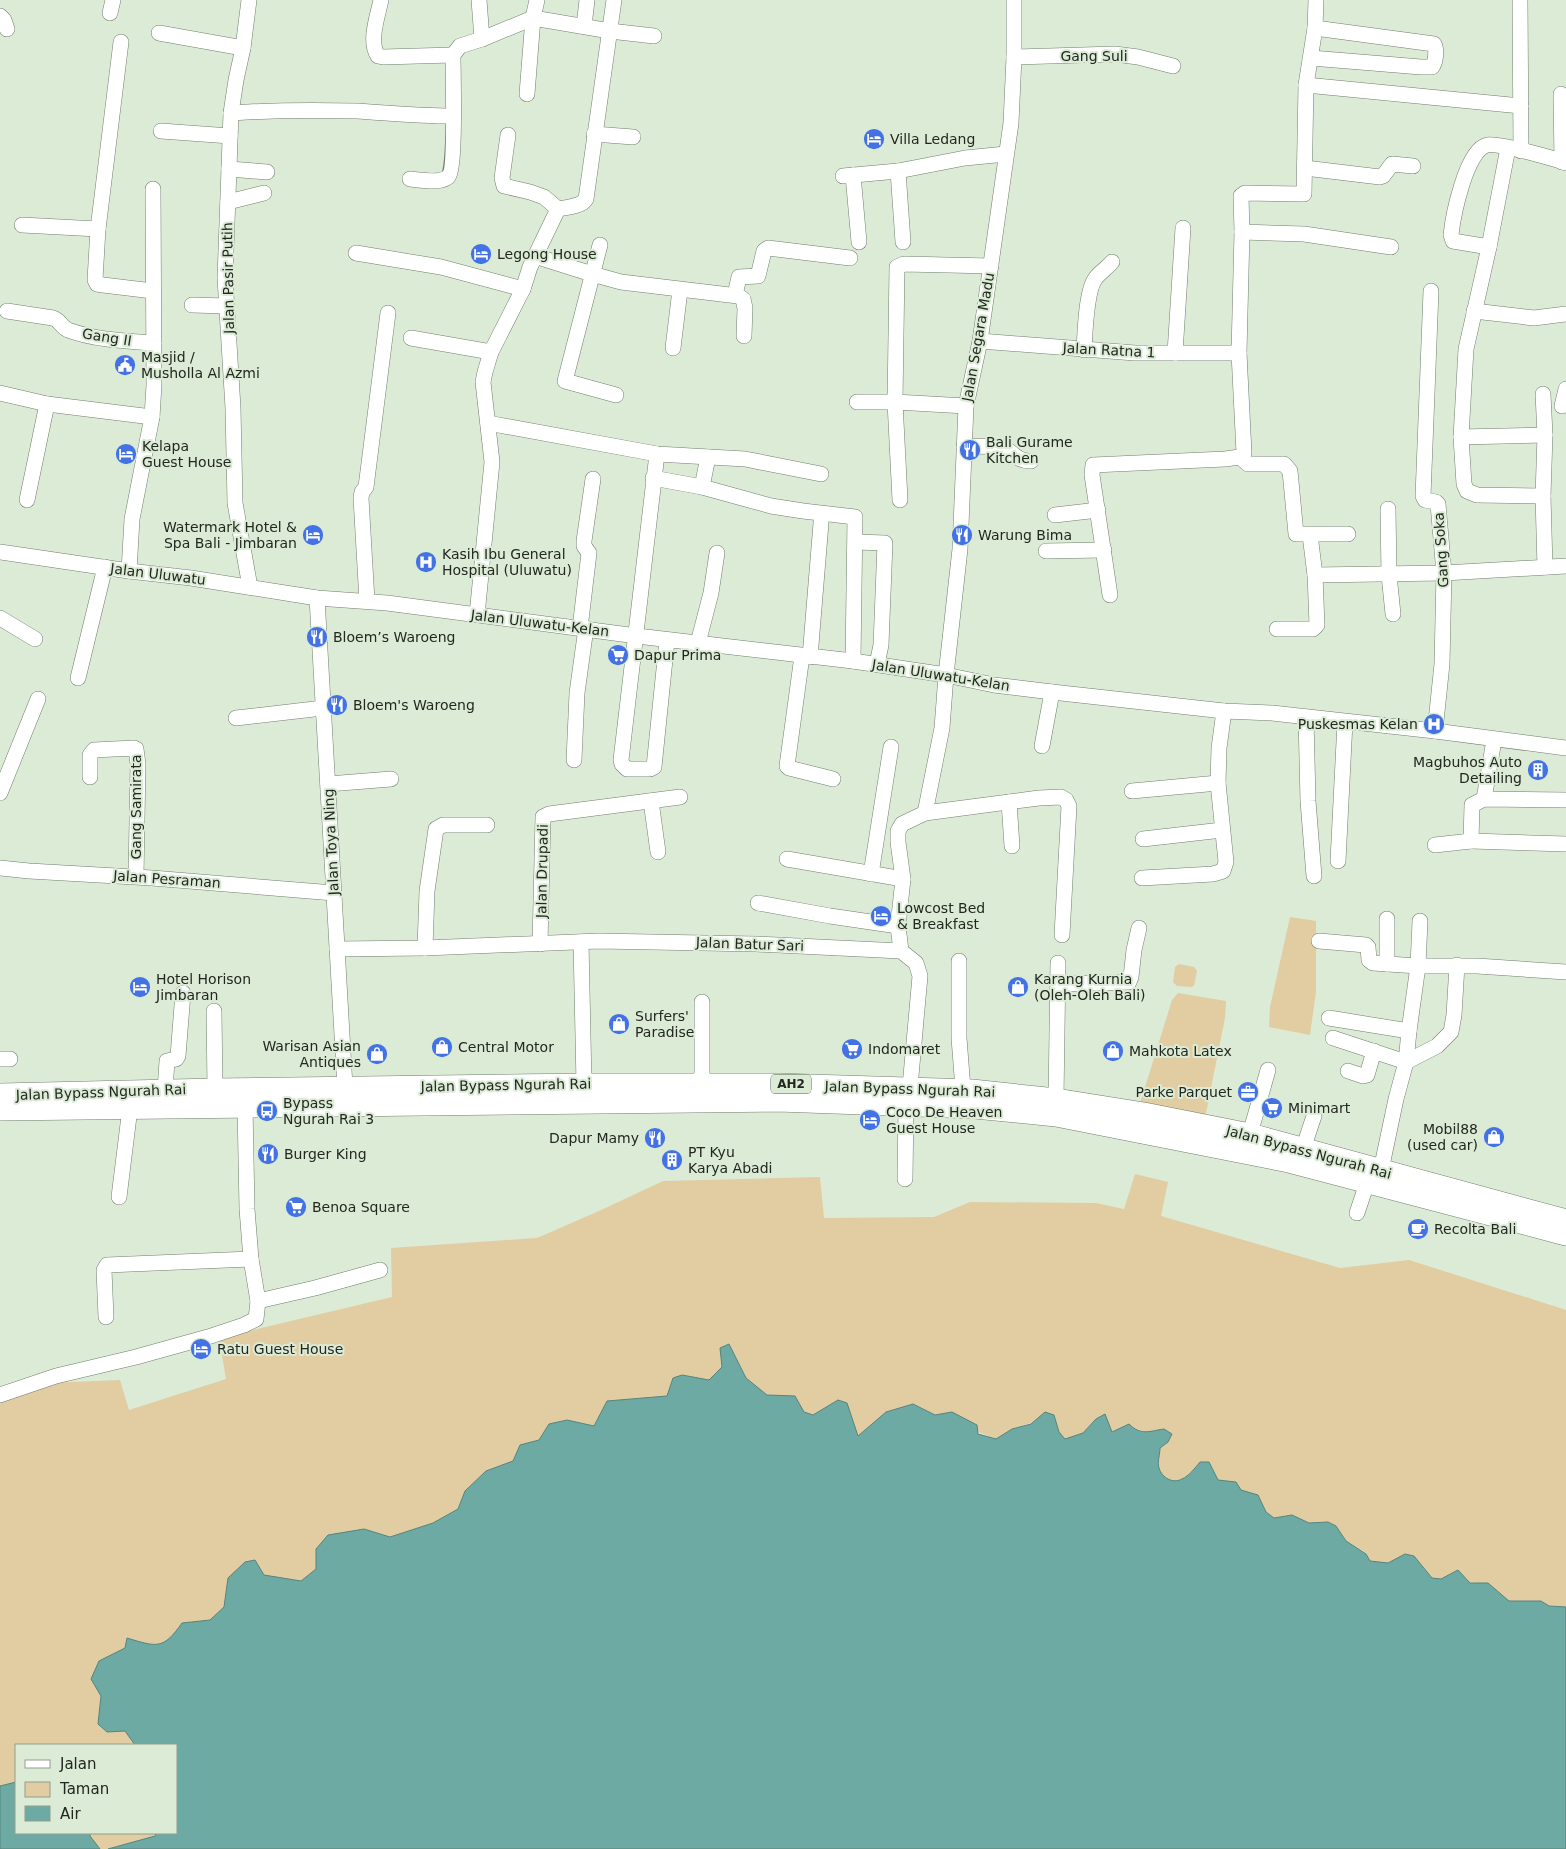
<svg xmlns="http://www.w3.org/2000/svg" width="1566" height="1849" viewBox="0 0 1566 1849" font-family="'DejaVu Sans',sans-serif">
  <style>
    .green { fill: #e1cda1 }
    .water { fill: #6daaa4; stroke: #56837c }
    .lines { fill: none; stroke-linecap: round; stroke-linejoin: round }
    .minor-casing { stroke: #717e6c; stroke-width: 16 }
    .highway-casing { stroke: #717e6c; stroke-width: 22 }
    .minor { stroke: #fff; stroke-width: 15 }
    .highway { stroke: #fff; stroke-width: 21 }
    .labels { text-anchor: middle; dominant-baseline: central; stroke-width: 4; stroke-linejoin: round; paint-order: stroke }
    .shield { fill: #dcebd6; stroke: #5a6257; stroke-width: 1 }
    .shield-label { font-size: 12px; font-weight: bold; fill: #222720 }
    .street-label { font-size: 14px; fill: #222720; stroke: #dcebd6 }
    .poi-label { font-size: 14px; fill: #222720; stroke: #dcebd6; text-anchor: start }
  </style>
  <rect width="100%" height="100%" fill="#dcebd6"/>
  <g class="green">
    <path d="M1290,917l26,4v71l-6,43 -41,-8 1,-20z"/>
    <path d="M1179,964l15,3 3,4 -3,15 -3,1 -14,-1 -4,-4 2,-15z"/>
    <path d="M1178,993l48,8 -1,17 -20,100 -67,-8 34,-110z"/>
    <path d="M1135,1174l33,8 -7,34 179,52 69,-8 157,50v297l-17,-1 -9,-5h-31l-21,-17 -56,-6 -18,-22 -9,-2 -17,9 -18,-2 -4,-8 -20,-12 -10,-15 -8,-4 -19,1 -17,-8 -18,3 -8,-6 -8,-17 -17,-5 -5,-8 -18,-2 -18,-18c-5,6 -11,14 -18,17 -9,4 -20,-1 -23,-11 -2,-5 1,-14 1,-20l8,-6 -3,-13c-15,2 -24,6 -36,-5l-17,8 -7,-17 -9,4 -13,14 -18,6 -6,-7 -5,-17 -42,14 -16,10 -61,-24 -22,-11 -27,8 -28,24 -20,-35 -25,14 -9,-3 -10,-16 -27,-1 -21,-17 -17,-34 -7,23 -13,14 -27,-6 -9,3 -6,18 -60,5 -13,25 -27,-6 -18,4 -10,16 -19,5 -7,16 -27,10 -21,20 -7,18 -25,14 -43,14 -26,-8 -48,20v20l-15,12 -37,-6 -9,-14 -27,17 -4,29 -14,13 -28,3c-19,27 -25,24 -55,15l-2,10 -26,13 2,35 -3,28 9,8 18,-1 10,14h-119v37l-16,4v-388l45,-15 75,-3 9,30 97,-31 -7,-41 173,-41 -1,-49 146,-10 62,-27 64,-30 157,-4 4,41 110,-1 36,-15 126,1 28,6z"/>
    <path d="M90,1833h66v3l-48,13h-8l-10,-13z"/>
  </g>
  <g class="water">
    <path d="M729,1344l17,34 21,17 28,1 9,16 9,3 25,-15 9,3 11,33 28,-24 27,-8 22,11 17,-3 25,13 1,9 18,5 16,-10 19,-5 14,-12 9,3 5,17 6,7 18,-6 13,-14 9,-5 7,18 17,-8c12,12 21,7 35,5l8,5 -4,8 -8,6c0,6 -3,15 -1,20 3,10 14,16 23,11 7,-3 13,-11 18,-17h9l9,18 18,2 5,8 17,5 8,17 8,6 18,-3 17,8 19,-1 8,4 10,15 20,13 4,7 18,2 17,-9 9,2 18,22 9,1 17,-9 12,13h18l21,18h32l8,5 17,1v242h-1458l47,-13 1,-3h20v-88h-41l-10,-14 -18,1 -9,-8 3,-28 -10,-17 8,-18 26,-13 2,-10c30,9 36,12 55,-15l28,-3 14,-13 4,-29 17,-16 10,-2 9,15 37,6 15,-12v-20l12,-14 36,-6 26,8 43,-14 25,-14 7,-18 21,-20 27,-10 7,-16 19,-5 10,-16 18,-4 27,6 13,-25 60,-5 6,-18 9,-3 27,5 13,-13 -2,-19z"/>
    <path d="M16,1782v51h74v3l10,13h-100v-63z"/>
  </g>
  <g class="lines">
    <g class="minor-casing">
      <g id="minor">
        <path d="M249,0l-6,48 -7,32 -5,33 -6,165 8,130 2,95 15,84"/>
        <path d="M381,0c-3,15 -13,42 -3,56l5,1 70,-2"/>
        <path d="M479,0l3,39"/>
        <path d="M1520,0l1,151"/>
        <path d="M110,13l3,-13"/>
        <path d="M0,16l4,4 3,9"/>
        <path d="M584,26l3,-26"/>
        <path d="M159,33l84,15"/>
        <path d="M121,42l-23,187 -3,51 2,4 6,1 50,6"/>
        <path d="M1014,57l101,-3 23,3 35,9"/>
        <path d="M1311,58l110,9h11c4,-5 5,-18 2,-23l-119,-16"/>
        <path d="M1306,85l215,21"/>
        <path d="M527,94l6,-76 4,-18"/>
        <path d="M1561,94l1,68"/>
        <path d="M231,113c42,-3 83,-3 126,-2 32,2 63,5 95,5"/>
        <path d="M161,131l69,5"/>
        <path d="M594,134l39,3"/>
        <path d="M1508,148l-19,99 -23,102 -5,88 3,47 3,7 10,4 66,1"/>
        <path d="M1305,168l75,9 3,-1 9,-12 21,2"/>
        <path d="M229,169l38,3"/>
        <path d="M898,171l5,71"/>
        <path d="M853,175l6,67"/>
        <path d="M843,176l55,-5 67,-13 41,-4"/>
        <path d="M410,179c11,1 29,5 38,-2 8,-7 5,-105 5,-122l7,-9 22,-7 51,-21 77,13 44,5"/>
        <path d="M228,202l36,-9"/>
        <path d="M558,209c9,-2 23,-2 28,-10l28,-199"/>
        <path d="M22,225l76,4"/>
        <path d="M1242,232l62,2 87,13"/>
        <path d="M600,245l-35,136 51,14"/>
        <path d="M1489,247l-36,-6 -2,-6c2,-19 15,-85 36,-90 9,-3 69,14 79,18"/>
        <path d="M356,253l85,14 82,22"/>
        <path d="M535,256l57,18 29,8 117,14 5,3 2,9 -1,28"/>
        <path d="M1431,291l-8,205 2,4 11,2 2,2 6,69 -2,91 -7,67"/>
        <path d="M735,295l4,-18 19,-1 6,-25 4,-3 82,10"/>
        <path d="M192,305l35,1"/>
        <path d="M7,311l46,7c7,2 8,9 15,12 27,10 57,11 86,13"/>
        <path d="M1474,311l60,7 32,-4"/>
        <path d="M411,338l80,14"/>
        <path d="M980,341l155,12h104"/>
        <path d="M673,348l7,-58"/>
        <path d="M1084,350c1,-17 2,-58 11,-71 4,-6 12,-11 17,-17"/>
        <path d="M1175,353l8,-125"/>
        <path d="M0,393l47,11 105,13"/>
        <path d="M1543,394l2,41 -2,61 2,71"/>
        <path d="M857,402h38l71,4"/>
        <path d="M1562,406l4,-17"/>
        <path d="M488,423l169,31 88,5 76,15"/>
        <path d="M1461,437l84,-2"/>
        <path d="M964,447c11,0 25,-2 36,0 13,2 15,15 31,14"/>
        <path d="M657,454l-36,306 1,4 5,5h23l4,-2 13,-127"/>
        <path d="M1240,457l8,7h36l6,7 6,63h52"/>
        <path d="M653,478l49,9 69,19 32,5 52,6 -2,144"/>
        <path d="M702,487l6,-30"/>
        <path d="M27,500l20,-96"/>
        <path d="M900,500l-5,-98 2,-135 7,-3 87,2"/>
        <path d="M1388,509l1,66 4,39"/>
        <path d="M1055,515l43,-5"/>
        <path d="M856,542l29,1 -4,102 -4,19"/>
        <path d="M1046,551l58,-1"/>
        <path d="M0,552l129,19 62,7 126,20 70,5 250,33 216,25 93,14 48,10 58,7 172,19 48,2 163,18 131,17"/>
        <path d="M129,571l3,-52 20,-102 2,-32 -1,-196"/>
        <path d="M1315,575l129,-2 122,-7"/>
        <path d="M1110,595l-18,-120 1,-10 132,-6 15,-2 4,-4 -5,-100 3,-121 -1,-36 4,-3 59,1 2,-109 9,-57 1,-28"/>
        <path d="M317,598l28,489"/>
        <path d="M367,601l-6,-103 1,-6 4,-5 22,-174"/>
        <path d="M477,615l15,-153 -9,-80 2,-10 6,-20 32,-63 7,-22 28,-58 -14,-12 -14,-5 -26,-6 -2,-8 6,-43"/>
        <path d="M0,618l35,21"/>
        <path d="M580,628l9,-75 -5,-7v-5l9,-62"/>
        <path d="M1277,629h36l4,-4 -2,-50 -5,-40"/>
        <path d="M698,643l13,-50 6,-40"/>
        <path d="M802,656l-15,110 2,2 44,11"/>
        <path d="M810,657l11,-134"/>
        <path d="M78,678l27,-111"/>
        <path d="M1306,717l2,84 6,75"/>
        <path d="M236,718l87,-10"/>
        <path d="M1042,746l10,-54"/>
        <path d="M574,760l3,-67 9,-65"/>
        <path d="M90,777v-22l4,-5 40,-2 2,1 2,15 -2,112"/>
        <path d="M328,784l63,-5"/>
        <path d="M1132,791l86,-8"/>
        <path d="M0,793l38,-94"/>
        <path d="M1484,799l10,-59"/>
        <path d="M651,801l7,51"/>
        <path d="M1009,802l3,44"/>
        <path d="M925,813l17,-85 4,-53 14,-126 6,-143 14,-65 31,-218 3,-66v-57"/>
        <path d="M1143,839l79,-9"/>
        <path d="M1471,841l95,3"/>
        <path d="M1435,845l36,-4 1,-36 12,-6 82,1"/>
        <path d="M787,859l116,20"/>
        <path d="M1338,861l7,-139"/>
        <path d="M0,868l29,3 123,7 182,15"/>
        <path d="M871,874l20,-127"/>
        <path d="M1142,878l71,-4 10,-3 3,-9 -8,-79 1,-35 5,-37"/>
        <path d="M758,903l72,13 68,10"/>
        <path d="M1319,941l47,4 2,2 1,13 4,3 45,3h59l89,6"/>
        <path d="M581,942l3,142"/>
        <path d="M540,944l3,-127 6,-3 131,-17"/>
        <path d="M425,948l2,-57 9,-62 7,-4h44"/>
        <path d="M337,949l88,-1 174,-7 157,3 145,7 15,12 4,13 -10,111"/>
        <path d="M901,951l-3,-25 5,-47 -5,-37v-11l4,-7 23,-11 114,-15 22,-1 5,3 3,6 -7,129"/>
        <path d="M959,961v77l4,51"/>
        <path d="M1387,964v-45"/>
        <path d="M1059,984l70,-2 2,-5 3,-27 5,-22"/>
        <path d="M214,1011l1,78"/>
        <path d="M1329,1018l80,13"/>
        <path d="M1333,1038l73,24 31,-16 14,-14 3,-17 3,-50"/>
        <path d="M0,1059h10"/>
        <path d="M1348,1071l15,5 4,-1 7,-24"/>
        <path d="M699,1084l3,-11v-71"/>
        <path d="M165,1090l2,-29 9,-2 2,-3 5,-63"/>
        <path d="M1056,1099l2,-136"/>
        <path d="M1250,1134l18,-64"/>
        <path d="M1303,1149l11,-33"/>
        <path d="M1381,1170l15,-71 10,-37 3,-31 9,-65 2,-45"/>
        <path d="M905,1179l1,-74"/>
        <path d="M119,1197l11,-89"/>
        <path d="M1357,1213l10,-30"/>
        <path d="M258,1301l57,-13 65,-18"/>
        <path d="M106,1317l-2,-47 3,-5 144,-6"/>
        <path d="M0,1395l56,-19 80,-19 72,-20 36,-12 12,-6 2,-18 -7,-42 -4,-50 -2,-103"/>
      </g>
    </g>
    <g class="highway-casing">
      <g id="highway">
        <path d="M0,1094l215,-5 369,-5h194l194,6 84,9 88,14 106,21 316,86"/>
        <path d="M0,1110l778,-9 197,7 81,8 233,46 277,73"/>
      </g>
    </g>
    <use href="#minor" class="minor"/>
    <use href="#highway" class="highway"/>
  </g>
  <defs>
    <g id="hotel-disc" transform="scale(1.125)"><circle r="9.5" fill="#4272e3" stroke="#dcebd6"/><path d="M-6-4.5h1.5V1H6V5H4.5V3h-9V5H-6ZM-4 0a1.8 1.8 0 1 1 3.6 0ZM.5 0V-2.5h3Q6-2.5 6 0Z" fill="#fff"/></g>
    <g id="civic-disc" transform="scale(1.125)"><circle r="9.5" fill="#4272e3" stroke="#dcebd6"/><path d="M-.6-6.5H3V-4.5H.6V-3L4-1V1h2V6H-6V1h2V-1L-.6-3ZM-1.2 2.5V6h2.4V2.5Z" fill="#fff"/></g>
    <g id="restaurant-disc" transform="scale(1.125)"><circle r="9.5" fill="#4272e3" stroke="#dcebd6"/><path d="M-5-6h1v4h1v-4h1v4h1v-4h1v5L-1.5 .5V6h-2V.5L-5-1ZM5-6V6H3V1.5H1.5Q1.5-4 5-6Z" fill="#fff"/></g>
    <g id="hospital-disc" transform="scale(1.125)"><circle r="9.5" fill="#4272e3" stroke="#dcebd6"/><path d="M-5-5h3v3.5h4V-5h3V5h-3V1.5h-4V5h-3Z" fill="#fff"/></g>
    <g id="supermarket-disc" transform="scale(1.125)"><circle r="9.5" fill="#4272e3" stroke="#dcebd6"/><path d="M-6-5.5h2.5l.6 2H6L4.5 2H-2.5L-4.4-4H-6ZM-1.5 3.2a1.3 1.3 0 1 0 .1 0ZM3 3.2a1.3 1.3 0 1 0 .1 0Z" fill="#fff"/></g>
    <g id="building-disc" transform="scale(1.125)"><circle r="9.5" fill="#4272e3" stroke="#dcebd6"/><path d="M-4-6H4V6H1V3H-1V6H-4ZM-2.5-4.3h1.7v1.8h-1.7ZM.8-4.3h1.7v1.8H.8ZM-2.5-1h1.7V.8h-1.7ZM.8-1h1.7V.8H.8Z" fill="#fff"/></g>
    <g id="shop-disc" transform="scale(1.125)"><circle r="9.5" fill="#4272e3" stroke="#dcebd6"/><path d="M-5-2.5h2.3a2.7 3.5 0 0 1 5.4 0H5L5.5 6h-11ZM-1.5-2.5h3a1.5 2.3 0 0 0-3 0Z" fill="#fff"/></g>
    <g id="office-disc" transform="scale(1.125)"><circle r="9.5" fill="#4272e3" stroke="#dcebd6"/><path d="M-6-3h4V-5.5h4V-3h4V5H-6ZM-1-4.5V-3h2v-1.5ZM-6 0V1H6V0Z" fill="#fff"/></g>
    <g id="bus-disc" transform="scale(1.125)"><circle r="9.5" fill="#4272e3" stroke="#dcebd6"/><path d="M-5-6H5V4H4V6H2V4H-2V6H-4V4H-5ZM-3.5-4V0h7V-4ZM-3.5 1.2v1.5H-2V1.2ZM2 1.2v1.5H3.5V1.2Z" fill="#fff"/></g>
    <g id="cafe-disc" transform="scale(1.125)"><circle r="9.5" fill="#4272e3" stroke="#dcebd6"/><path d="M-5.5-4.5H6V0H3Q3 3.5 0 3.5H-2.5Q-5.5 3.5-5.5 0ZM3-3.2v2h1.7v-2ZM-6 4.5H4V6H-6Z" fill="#fff"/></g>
  </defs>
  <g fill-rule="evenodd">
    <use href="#hotel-disc" x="874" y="139"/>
    <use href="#hotel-disc" x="481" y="254"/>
    <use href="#civic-disc" x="125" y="365"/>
    <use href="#restaurant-disc" x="970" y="450"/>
    <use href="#hotel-disc" x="126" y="454"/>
    <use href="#hotel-disc" x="313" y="535"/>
    <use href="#restaurant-disc" x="962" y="535"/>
    <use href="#hospital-disc" x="426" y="562"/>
    <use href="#restaurant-disc" x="317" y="637"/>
    <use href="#supermarket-disc" x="618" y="655"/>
    <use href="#restaurant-disc" x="337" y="705"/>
    <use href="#hospital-disc" x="1434" y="724"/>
    <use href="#building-disc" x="1538" y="770"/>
    <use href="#hotel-disc" x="881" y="916"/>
    <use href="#hotel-disc" x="140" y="987"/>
    <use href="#shop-disc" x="1018" y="987"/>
    <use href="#shop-disc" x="619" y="1024"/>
    <use href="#shop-disc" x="442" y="1047"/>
    <use href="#supermarket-disc" x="852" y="1049"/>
    <use href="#shop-disc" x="1113" y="1051"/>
    <use href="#shop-disc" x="377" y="1054"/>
    <use href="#office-disc" x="1248" y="1092"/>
    <use href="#supermarket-disc" x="1272" y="1108"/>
    <use href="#bus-disc" x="267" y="1111"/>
    <use href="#hotel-disc" x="870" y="1120"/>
    <use href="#shop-disc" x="1494" y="1137"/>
    <use href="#restaurant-disc" x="655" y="1138"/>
    <use href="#restaurant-disc" x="268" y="1154"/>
    <use href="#building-disc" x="672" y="1160"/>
    <use href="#supermarket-disc" x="296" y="1207"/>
    <use href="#cafe-disc" x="1418" y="1229"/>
    <use href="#hotel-disc" x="201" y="1349"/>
  </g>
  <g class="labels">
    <rect class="shield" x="771" y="1074.5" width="40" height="19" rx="4"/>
    <g class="shield-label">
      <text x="791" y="1084">AH2</text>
    </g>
    <g class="street-label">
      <text x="1094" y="56">Gang Suli</text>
      <text transform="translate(228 278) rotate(-91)">Jalan Pasir Putih</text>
      <text transform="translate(107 337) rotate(9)">Gang II</text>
      <text transform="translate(978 337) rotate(-80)">Jalan Segara Madu</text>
      <text transform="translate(1109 350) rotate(3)">Jalan Ratna 1</text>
      <text transform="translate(1441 550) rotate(-94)">Gang Soka</text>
      <text transform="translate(158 574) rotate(7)">Jalan Uluwatu</text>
      <text transform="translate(540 623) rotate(7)">Jalan Uluwatu-Kelan</text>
      <text transform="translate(941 675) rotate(9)">Jalan Uluwatu-Kelan</text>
      <text transform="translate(136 807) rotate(-90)">Gang Samirata</text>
      <text transform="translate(331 842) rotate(-93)">Jalan Toya Ning</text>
      <text transform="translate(542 871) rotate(-89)">Jalan Drupadi</text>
      <text transform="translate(167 879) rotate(4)">Jalan Pesraman</text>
      <text transform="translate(750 944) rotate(2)">Jalan Batur Sari</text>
      <text transform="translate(506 1085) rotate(-1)">Jalan Bypass Ngurah Rai</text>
      <text transform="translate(910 1089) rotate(2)">Jalan Bypass Ngurah Rai</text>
      <text transform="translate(101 1092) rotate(-2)">Jalan Bypass Ngurah Rai</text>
      <text transform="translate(1309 1152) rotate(15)">Jalan Bypass Ngurah Rai</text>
    </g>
    <g class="poi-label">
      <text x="890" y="139">Villa Ledang</text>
      <text x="497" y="254">Legong House</text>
      <text x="141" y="357">Masjid /<tspan x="141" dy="16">Musholla Al Azmi</tspan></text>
      <text x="986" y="442">Bali Gurame<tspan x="986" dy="16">Kitchen</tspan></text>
      <text x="142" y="446">Kelapa<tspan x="142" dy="16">Guest House</tspan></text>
      <text x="297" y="527" text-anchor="end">Watermark Hotel &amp;<tspan x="297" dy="16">Spa Bali - Jimbaran</tspan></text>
      <text x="978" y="535">Warung Bima</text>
      <text x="442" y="554">Kasih Ibu General<tspan x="442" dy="16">Hospital (Uluwatu)</tspan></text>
      <text x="333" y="637">Bloem’s Waroeng</text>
      <text x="634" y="655">Dapur Prima</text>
      <text x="353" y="705">Bloem's Waroeng</text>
      <text x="1418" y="724" text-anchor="end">Puskesmas Kelan</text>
      <text x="1522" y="762" text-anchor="end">Magbuhos Auto<tspan x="1522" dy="16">Detailing</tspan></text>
      <text x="897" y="908">Lowcost Bed<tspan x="897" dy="16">&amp; Breakfast</tspan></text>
      <text x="156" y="979">Hotel Horison<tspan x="156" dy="16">Jimbaran</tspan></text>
      <text x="1034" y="979">Karang Kurnia<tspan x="1034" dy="16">(Oleh-Oleh Bali)</tspan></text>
      <text x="635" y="1016">Surfers'<tspan x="635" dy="16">Paradise</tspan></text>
      <text x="361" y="1046" text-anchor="end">Warisan Asian<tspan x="361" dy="16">Antiques</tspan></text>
      <text x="458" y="1047">Central Motor</text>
      <text x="868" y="1049">Indomaret</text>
      <text x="1129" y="1051">Mahkota Latex</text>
      <text x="1232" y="1092" text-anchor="end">Parke Parquet</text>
      <text x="283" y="1103">Bypass<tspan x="283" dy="16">Ngurah Rai 3</tspan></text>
      <text x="1288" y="1108">Minimart</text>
      <text x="886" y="1112">Coco De Heaven<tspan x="886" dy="16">Guest House</tspan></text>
      <text x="1478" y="1129" text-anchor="end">Mobil88<tspan x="1478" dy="16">(used car)</tspan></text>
      <text x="639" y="1138" text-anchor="end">Dapur Mamy</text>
      <text x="688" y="1152">PT Kyu<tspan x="688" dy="16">Karya Abadi</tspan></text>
      <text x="284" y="1154">Burger King</text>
      <text x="312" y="1207">Benoa Square</text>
      <text x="1434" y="1229">Recolta Bali</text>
      <text x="217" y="1349">Ratu Guest House</text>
    </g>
  </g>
  <rect x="15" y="1744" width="162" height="90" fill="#dcebd6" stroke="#929d8d"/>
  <rect x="25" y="1760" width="25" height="8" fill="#ffffff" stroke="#929d8d"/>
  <text x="60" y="1769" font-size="15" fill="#222720">Jalan</text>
  <rect x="25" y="1782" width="25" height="15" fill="#e1cda1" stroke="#929d8d"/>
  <text x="60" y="1794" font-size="15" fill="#222720">Taman</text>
  <rect x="25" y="1806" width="25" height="15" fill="#6daaa4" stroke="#929d8d"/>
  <text x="60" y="1819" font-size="15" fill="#222720">Air</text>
</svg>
